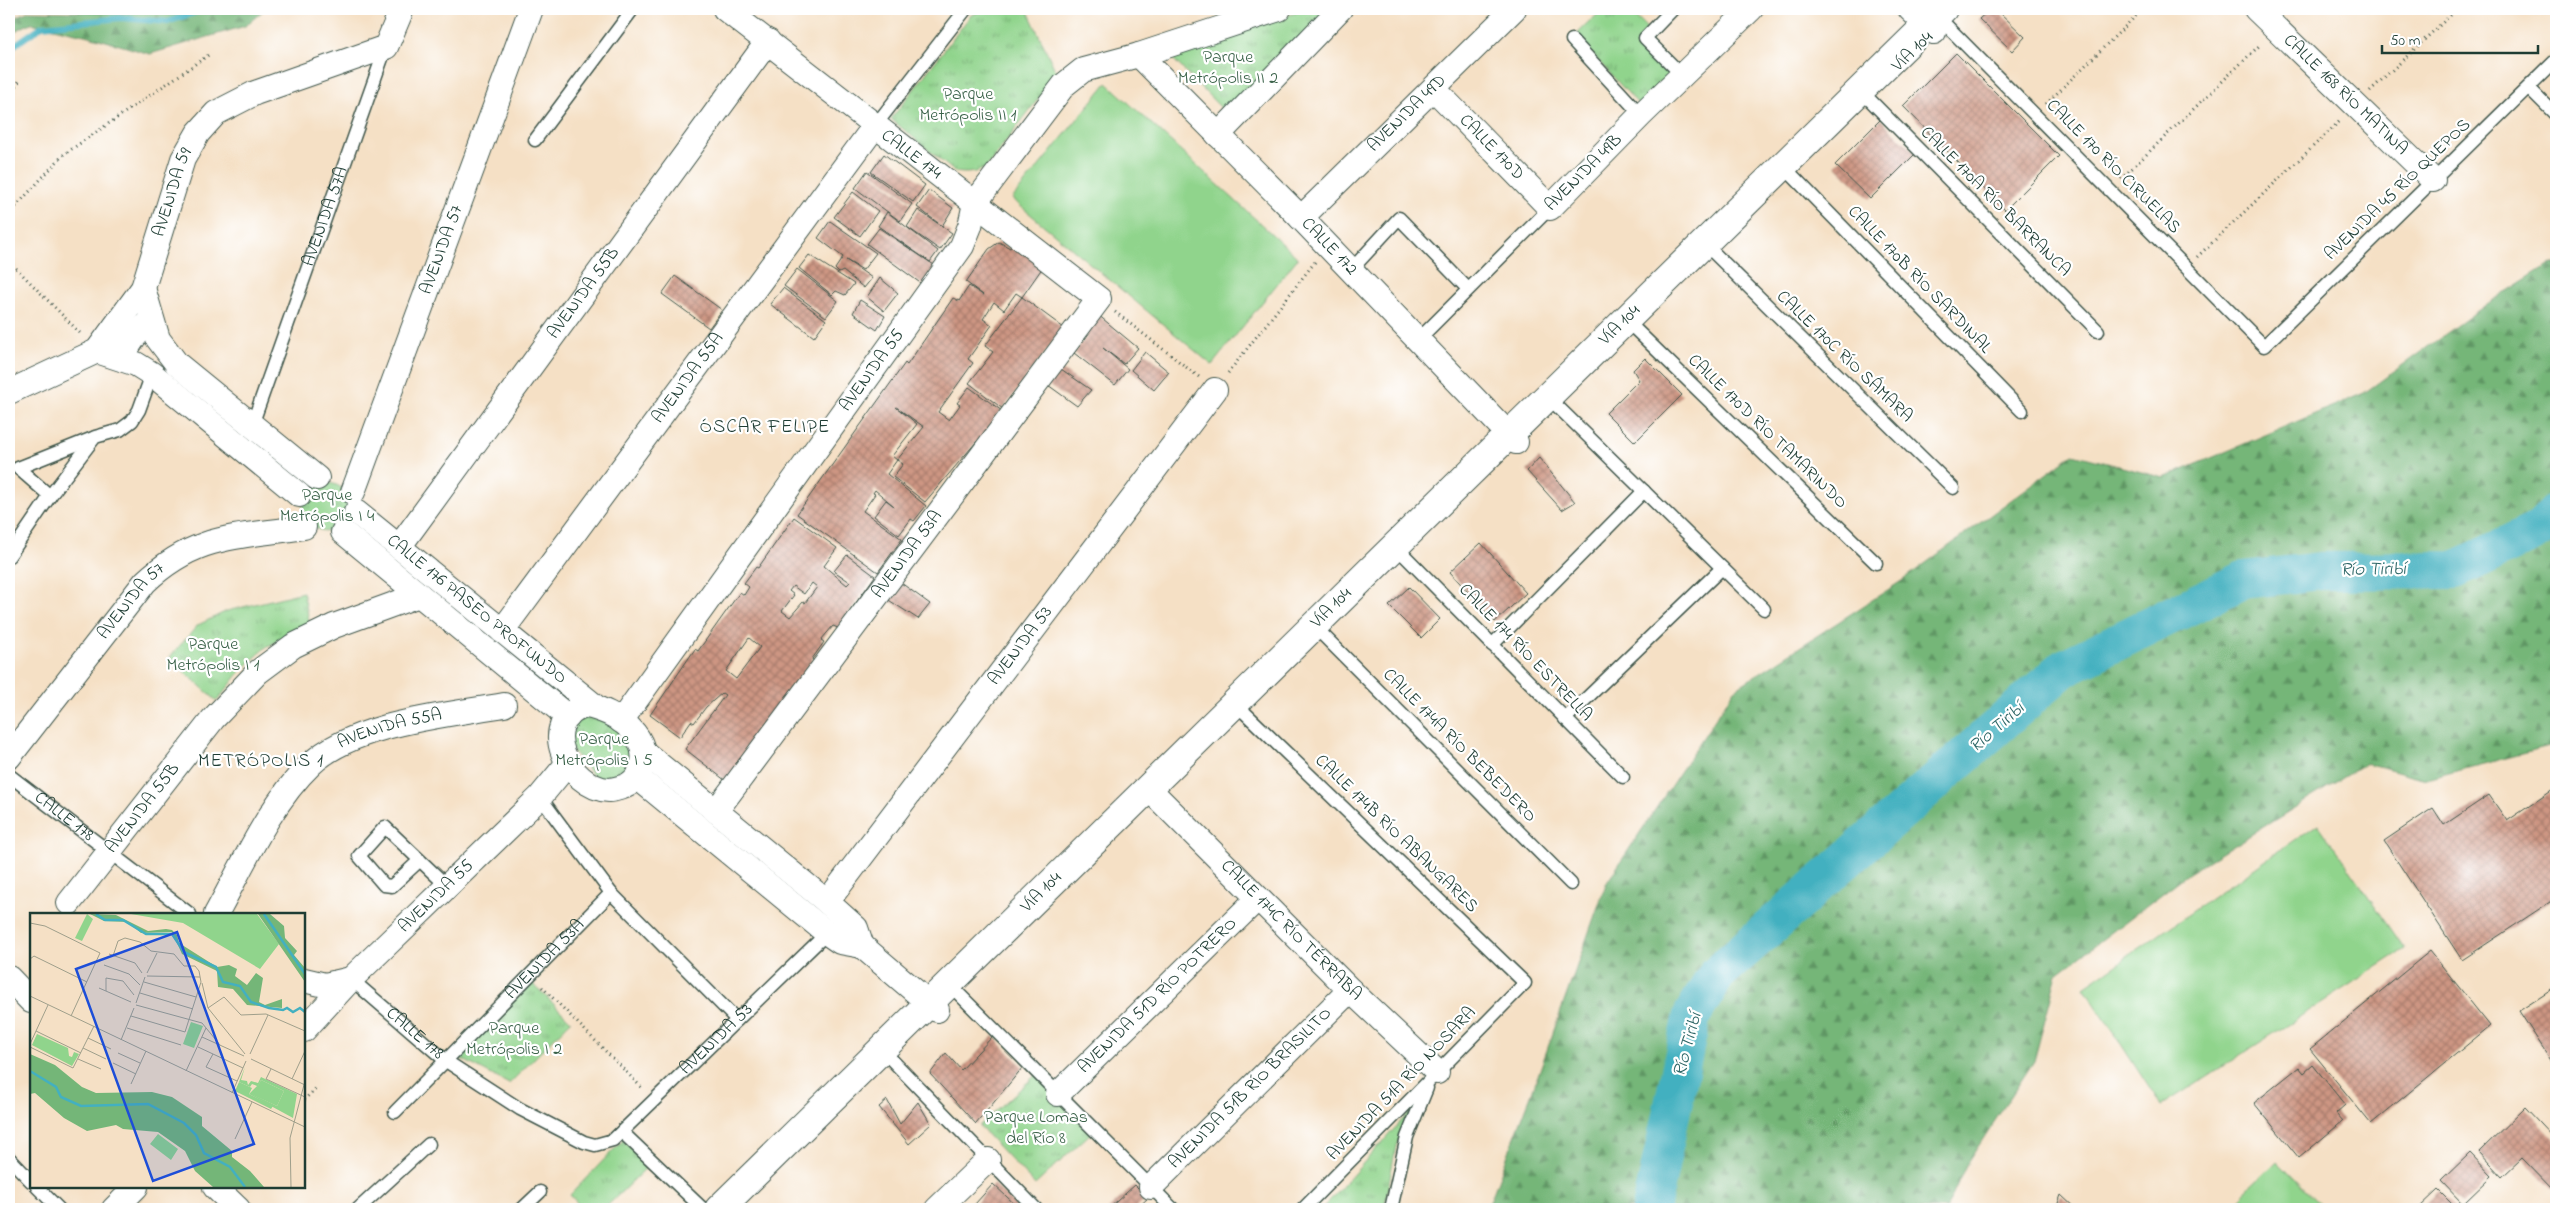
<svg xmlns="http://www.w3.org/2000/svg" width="2565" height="1218" viewBox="0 0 2565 1218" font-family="'Indie Flower',sans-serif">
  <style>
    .grass { fill: #90d48c; stroke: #588860 }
    .forest { fill: url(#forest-firs); stroke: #4a7a56 }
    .park { fill: url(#park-tufts); stroke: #588860 }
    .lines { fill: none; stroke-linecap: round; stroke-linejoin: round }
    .stream { stroke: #43b0c0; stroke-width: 6 }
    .river { stroke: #43b0c0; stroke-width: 38 }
    .building { fill: url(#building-cross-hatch); fill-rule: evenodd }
    .service-casing { stroke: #3f554a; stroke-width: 15 }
    .minor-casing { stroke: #3f554a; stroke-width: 26 }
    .secondary-casing { stroke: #3f554a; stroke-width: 30 }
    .path { stroke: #3f554a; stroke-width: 3; stroke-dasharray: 1 4; stroke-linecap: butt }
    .service { stroke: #fff; stroke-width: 12 }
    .minor { stroke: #fff; stroke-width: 24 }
    .secondary { stroke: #fff; stroke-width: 28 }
    .labels { text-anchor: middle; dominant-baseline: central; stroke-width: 4.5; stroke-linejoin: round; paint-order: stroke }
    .street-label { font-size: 18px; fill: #1f3d34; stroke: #fff }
    .park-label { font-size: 18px; fill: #3b634a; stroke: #fff }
    .neighbourhood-label { font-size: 19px; letter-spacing: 1px; fill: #1f3d34; stroke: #fff }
    .water-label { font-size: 19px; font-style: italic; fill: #2c6565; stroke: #fff }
    .inset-river { fill: none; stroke: #43b0c0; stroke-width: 2.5 }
    .inset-road { fill: none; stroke: #9f9f8b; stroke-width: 1 }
    .view { fill: #1d4ed8; fill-opacity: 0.15; stroke: #1d4ed8; stroke-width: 2.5 }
    .inset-edge { fill: none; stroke: #1f3d34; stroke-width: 2.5 }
  </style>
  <defs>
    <pattern id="forest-firs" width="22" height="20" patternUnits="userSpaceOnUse" patternTransform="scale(1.25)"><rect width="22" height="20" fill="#74b678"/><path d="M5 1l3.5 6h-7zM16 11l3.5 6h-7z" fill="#5f9563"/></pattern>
    <pattern id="park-tufts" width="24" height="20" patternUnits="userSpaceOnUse" patternTransform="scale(1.25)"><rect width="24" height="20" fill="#90d48c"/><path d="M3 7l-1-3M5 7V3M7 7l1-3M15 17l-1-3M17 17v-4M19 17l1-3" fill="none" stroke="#75ad73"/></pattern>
    <pattern id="building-cross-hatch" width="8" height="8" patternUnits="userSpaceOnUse" patternTransform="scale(1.25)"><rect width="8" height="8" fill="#ce9683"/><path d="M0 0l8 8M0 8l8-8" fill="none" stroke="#a77c6c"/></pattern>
  </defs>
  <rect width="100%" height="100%" fill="#fff"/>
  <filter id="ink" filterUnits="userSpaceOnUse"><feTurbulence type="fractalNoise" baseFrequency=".02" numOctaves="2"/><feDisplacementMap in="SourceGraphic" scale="10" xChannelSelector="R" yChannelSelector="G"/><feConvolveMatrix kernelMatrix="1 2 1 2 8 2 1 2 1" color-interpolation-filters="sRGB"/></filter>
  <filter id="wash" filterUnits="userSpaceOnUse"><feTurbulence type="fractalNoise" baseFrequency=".0096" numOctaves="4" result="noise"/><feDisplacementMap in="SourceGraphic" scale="20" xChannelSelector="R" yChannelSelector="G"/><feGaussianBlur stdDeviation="1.12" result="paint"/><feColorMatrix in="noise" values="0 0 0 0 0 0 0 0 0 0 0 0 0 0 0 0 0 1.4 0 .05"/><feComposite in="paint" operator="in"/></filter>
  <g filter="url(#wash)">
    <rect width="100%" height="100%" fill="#f5e0c5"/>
    <g class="grass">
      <path d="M1107,83l191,175 -86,107 -200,-166z"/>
      <path d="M2318,824l87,125 -244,157 -77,-119z"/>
      <path d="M2277,1161l47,48h-96z"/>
    </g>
    <g class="forest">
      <path d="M128,9h137l-20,17 -95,28 -61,-18 -58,-13 -22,11v-14l20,-9 95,2z"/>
      <path d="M2552,263l4,1v481l-130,34 -59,-16 -178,110 -132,101 -23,87 -68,104 -20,44h-459l44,-114 75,-211 129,-195 168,-109 170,-126 91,24 200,-85 123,-89z"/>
    </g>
    <g class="park">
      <path d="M987,9h40l30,65 -71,94c-11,5 -19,6 -31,4l-64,-53 80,-104z"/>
      <path d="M1307,9h26l-106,105 -58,-59z"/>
      <path d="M1603,9h25l21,21 -10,10 33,36 -31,31 -66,-71z"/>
      <circle cx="327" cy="507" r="24"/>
      <path d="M303,592l7,33 -44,22 -25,24 -24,30 -48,-43 29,-33 29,-14z"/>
      <path d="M593,712l40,26 -1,34 -22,10 -16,-5 -26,-32 3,-20z"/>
      <path d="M532,983l39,38 -62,63 -53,-28z"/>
      <path d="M1038,1073l55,58 -58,54 -56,-59z"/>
      <path d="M1413,1108l-17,38 -12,63h-62z"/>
      <path d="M623,1140l25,26 -44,43h-21l-13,-14z"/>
    </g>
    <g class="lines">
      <path class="stream" d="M9,49l33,-23 79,-8 47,4 37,-13"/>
      <path class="river" d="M1651,1209l41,-194 25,-41 347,-306 179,-88 78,-9 134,-1 86,-41 15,-16"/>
    </g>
    <g id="blocks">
      <g class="building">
        <path d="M1990,9h6l29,28 -13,14 -33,-32z"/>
        <path d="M1956,53l103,103 -54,54 -102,-104z"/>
        <path d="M1881,119l35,34 -46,46 -35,-34z"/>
        <path d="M884,154l41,31 -12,17 -42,-30z"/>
        <path d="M867,171l45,33 -12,17 -45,-33z"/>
        <path d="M929,190l24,18 -11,18 -25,-19z"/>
        <path d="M853,192l25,19 -18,25 -26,-19z"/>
        <path d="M918,210l34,23 -12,17 -33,-23z"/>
        <path d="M887,212l51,39 -8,11 -52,-36z"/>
        <path d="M830,221l46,32 -13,17 -17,-10 26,18 -8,10 -21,-17 -4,2 -4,-4 8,-12 -25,-19z"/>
        <path d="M879,228l58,39 -14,18 -56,-41z"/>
        <path d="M1015,241l30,23 -23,33 42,31 -61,81 -34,-26 24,-31 -8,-6 37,-49 -6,-4 -12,17 -10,-8 -11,17 9,6 -24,34 5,4 -35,49 11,8 11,-15 -3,-2 12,-16 33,24 -23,32 -2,-2 -52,61 -32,-25 10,-13 -6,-4 -10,14 39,32 -12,15 -3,-2 -12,16 -25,-19 12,-16 8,6 -19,-16 -2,3 2,1 -12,17 39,28 -24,33 -81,-58 108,-151 2,2 46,-67 6,3 10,-15 14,9 -17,-13 23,-33 10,-7 11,6zM896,407l28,20 -27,33 -5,-4 25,-32z"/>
        <path d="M809,255l45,29 -9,11 -9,-4 -4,4 -33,-27z"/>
        <path d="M797,269l41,32 -12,16 -42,-31z"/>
        <path d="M675,276l47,34 -13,18 -47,-34z"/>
        <path d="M880,278l18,15 -14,18 -17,-14z"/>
        <path d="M783,288l43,32 -12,17 -44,-33z"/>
        <path d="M860,300l25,16 -8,14 -24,-17z"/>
        <path d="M1097,314l41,34 -14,16 -21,-16 25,21 -13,16 -41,-32 13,-17 -3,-3z"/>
        <path d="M1145,352l24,20 -15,18 -23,-20z"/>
        <path d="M1645,358l37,37 -47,47 -29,-29 33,-33 -6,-10z"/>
        <path d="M1061,369l30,21 -14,16 -29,-21z"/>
        <path d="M1539,458l36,44 -13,8 -35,-39z"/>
        <path d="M794,517l43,31 -13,18 23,19 3,-3 -16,-11 13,-16 28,21 -37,52 -5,-2 -12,14 3,2 -12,17 2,3 -88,119 -41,-32 40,-54 -3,-2 -16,14 -12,16 -3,-2 -11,16 -30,-22 45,-66 3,2 42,-59 4,3 5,-8 -5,-4 12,-16 2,1zM812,583l5,4 -12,16 -2,-1 -13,15 -8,-6 12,-16 -5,-4 4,-5 11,8zM749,638l11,9 -24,32 -10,-8z"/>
        <path d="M1481,543l45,50 -31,29 -45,-50z"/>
        <path d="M897,580l33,24 -12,15 -34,-22z"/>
        <path d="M1409,587l31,32 -19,19 -32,-32z"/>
        <path d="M2556,788v110l-94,62 -78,-119 49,-33 11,17 45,-30 18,26z"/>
        <path d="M2430,951l60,75 -119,98 -61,-75z"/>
        <path d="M2556,987v81l-37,-57z"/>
        <path d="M993,1036l30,31 -47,57 -46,-50 16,-21 15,17z"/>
        <path d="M2313,1065l32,40 -9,8 7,8 -44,37 -45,-55 45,-36 5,6z"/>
        <path d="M887,1100l13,24 18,-22 13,22 -22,20 -30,-37z"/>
        <path d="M2525,1107l31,33v53l-34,-35 -20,19 -23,-25z"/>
        <path d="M2470,1153l22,23 -29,28 -22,-23z"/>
        <path d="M993,1184l27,25h-40l-5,-5z"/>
        <path d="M1135,1185l13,13 -12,11h-28z"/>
        <path d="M2438,1190l19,19h-39z"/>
        <path d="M2061,1195l15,14h-20z"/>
      </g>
    </g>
  </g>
  <g filter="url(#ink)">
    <use href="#blocks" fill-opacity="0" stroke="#3f554a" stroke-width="1"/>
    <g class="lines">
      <g class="service-casing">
        <g id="service">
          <path d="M1673,9l-28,29 37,37"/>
          <path d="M1936,15l328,331 292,-286"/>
          <path d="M1572,40l69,75"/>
          <path d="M2529,88l27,27"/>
          <path d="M1867,97l231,234"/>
          <path d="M874,127l92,-118"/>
          <path d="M535,140l98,-131"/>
          <path d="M1790,173l232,238"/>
          <path d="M1711,250l242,238"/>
          <path d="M1350,271l49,-53 69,71"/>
          <path d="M1633,327l243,236"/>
          <path d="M1418,340l132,-132"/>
          <path d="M1555,404l209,205"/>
          <path id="s1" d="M252,425l134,-378"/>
          <path d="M50,496l-32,-28 75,-30"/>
          <path d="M1402,553l221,224"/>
          <path d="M9,556l41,-60 45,-59 25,-7 12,-9 7,-11 13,-36"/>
          <path d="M1321,633l250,251"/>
          <path d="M1492,645l152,-154"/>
          <path d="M1242,710l283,273 -222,226"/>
          <path d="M1565,719l157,-151"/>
          <path id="s2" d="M9,775l181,139"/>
          <path d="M540,797l71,96 126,127"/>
          <path d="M420,860l-28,26 -8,-1 -25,-29 26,-29 62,59"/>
          <path id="s3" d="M351,979l95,82 74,48 64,33 11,3 18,-5 214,-207"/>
          <path d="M956,991l217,218"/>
          <path d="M889,1057l147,152"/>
          <path id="s4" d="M395,1112l216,-219"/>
          <path d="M622,1132l81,77"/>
          <path d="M9,1158l22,23"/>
          <path d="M37,1187l22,22"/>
          <path d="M358,1209l71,-65"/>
          <path d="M522,1209l18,-17"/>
          <path d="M1391,1209l16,-72 20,-49"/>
        </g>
      </g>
      <g class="minor-casing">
        <g id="minor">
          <path d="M1910,9l24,23"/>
          <path id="s5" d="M2256,9l177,171"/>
          <path id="s6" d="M1139,55l162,163 215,224"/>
          <path id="s7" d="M1434,89l116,119 91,-93 110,-106"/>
          <path d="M1218,135l122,-126"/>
          <path id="s8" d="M1301,218l213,-209"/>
          <path d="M143,288l15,51 19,25 140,114"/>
          <path d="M97,351l39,13 16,10 147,121"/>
          <path d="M122,358c7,-15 15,-27 29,-38"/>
          <path id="s9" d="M9,392l88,-41 46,-63 40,-129 15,-26 18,-20 39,-20 131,-46 16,-38"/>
          <path id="s10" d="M353,492l178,-483"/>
          <path id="s11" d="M356,512l240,195"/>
          <path d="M343,532l225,185"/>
          <path id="s12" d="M399,547l369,-506"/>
          <path id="s13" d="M502,631l372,-504"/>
          <path d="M586,706c29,4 70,33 54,66 -3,6 -10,13 -17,15 -4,1 -10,3 -14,3 -41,-2 -74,-70 -23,-84z"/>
          <path id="s14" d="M621,721l341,-475 8,-20 5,-23 89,-118 19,-15 56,-15 140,-46"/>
          <path d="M645,753l182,149 29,26 6,18"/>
          <path id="s15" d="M9,757l136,-175c52,-49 93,-44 159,-55"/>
          <path d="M637,777l190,156 13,9 22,4 75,64"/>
          <path id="s16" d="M1148,788l202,202 87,82"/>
          <path id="s17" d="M716,811l383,-512 -374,-290"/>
          <path id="s18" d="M827,902l388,-512"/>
          <path id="s19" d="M69,903l144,-184 45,-47 35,-26 41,-20 85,-31"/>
          <path id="s20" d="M216,914c27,-49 54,-111 95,-150 43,-41 137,-49 193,-59"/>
          <path d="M9,978l22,23"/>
          <path d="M304,980l21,5 26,-6"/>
          <path id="s21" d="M304,1030l47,-51 189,-182 28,-34"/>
          <path id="s22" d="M1058,1094l200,-196"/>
          <path d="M215,1187l23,22"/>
          <path id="s23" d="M1151,1187l199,-197"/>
          <path d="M114,1209l22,-22"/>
          <path d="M937,1209l51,-49"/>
        </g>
      </g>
      <g class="secondary-casing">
        <g id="secondary">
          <path id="s24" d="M719,1209l1224,-1200"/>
        </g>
      </g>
      <g class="path">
        <path d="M2370,91l87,-82"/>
        <path d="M9,94l11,-14"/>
        <path d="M2046,104l97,-95"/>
        <path d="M2121,179l140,-135"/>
        <path d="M9,214l54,-59 147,-101"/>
        <path d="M2197,257l144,-137"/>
        <path d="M9,261l72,73"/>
        <path d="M1115,312l84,65"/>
        <path d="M1228,373l87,-111"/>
        <path d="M542,987l101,102"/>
        <path d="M304,1100l13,-13"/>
      </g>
      <use href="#service" class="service"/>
      <use href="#minor" class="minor"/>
      <use href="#secondary" class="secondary"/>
    </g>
  </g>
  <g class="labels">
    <g class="street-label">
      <text transform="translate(1913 52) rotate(-44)">VÍA 104</text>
      <text stroke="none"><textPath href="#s5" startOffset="124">CALLE 168 RÍO MATINA</textPath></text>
      <text stroke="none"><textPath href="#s8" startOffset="149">AVENIDA 49D</textPath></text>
      <text stroke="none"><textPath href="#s7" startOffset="82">CALLE 170D</textPath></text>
      <text transform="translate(911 155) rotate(37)">CALLE 174</text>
      <text transform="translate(2113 167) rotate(45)">CALLE 170 RÍO CIRUELAS</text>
      <text transform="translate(1584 173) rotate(-45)">AVENIDA 49B</text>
      <text transform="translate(2398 190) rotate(-44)">AVENIDA 45 RÍO QUEPOS</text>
      <text stroke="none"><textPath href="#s9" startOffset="275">AVENIDA 59</textPath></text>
      <text transform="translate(1995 202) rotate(45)">CALLE 170A RÍO BARRANCA</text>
      <text stroke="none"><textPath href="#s1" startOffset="221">AVENIDA 57A</textPath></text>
      <text stroke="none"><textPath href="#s6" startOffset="270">CALLE 172</textPath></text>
      <text stroke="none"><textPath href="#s10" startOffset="258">AVENIDA 57</textPath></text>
      <text transform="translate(1919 280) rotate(46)">CALLE 170B RÍO SARDINAL</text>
      <text stroke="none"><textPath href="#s12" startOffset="314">AVENIDA 55B</textPath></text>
      <text stroke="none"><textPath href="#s24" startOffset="1262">VÍA 104</textPath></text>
      <text transform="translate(1844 357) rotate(44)">CALLE 170C RÍO SÁMARA</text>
      <text stroke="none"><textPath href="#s14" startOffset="431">AVENIDA 55</textPath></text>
      <text stroke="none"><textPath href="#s13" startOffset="314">AVENIDA 55A</textPath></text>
      <text transform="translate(1767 432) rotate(44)">CALLE 170D RÍO TAMARINDO</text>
      <text stroke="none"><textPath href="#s17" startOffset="320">AVENIDA 53A</textPath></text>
      <text stroke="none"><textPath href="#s15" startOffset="198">AVENIDA 57</textPath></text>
      <text stroke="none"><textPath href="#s24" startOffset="858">VÍA 104</textPath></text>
      <text stroke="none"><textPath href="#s11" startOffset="155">CALLE 176 PASEO PROFUNDO</textPath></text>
      <text stroke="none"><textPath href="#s18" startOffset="321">AVENIDA 53</textPath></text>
      <text transform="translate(1525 653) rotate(46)">CALLE 174 RÍO ESTRELLA</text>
      <text stroke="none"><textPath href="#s20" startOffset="266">AVENIDA 55A</textPath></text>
      <text transform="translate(1459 746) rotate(45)">CALLE 174A RÍO BEBEDERO</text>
      <text stroke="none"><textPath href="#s19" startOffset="120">AVENIDA 55B</textPath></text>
      <text stroke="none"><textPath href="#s2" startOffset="69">CALLE 178</textPath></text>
      <text transform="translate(1396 834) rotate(44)">CALLE 174B RÍO ABANGARES</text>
      <text stroke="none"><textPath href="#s24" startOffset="452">VÍA 104</textPath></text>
      <text stroke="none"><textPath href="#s21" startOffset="188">AVENIDA 55</textPath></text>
      <text stroke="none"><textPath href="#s16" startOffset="202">CALLE 174C RÍO TÉRRABA</textPath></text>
      <text stroke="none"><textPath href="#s4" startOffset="214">AVENIDA 53A</textPath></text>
      <text stroke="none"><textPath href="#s22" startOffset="140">AVENIDA 51D RÍO POTRERO</textPath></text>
      <text stroke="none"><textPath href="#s3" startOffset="84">CALLE 178</textPath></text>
      <text stroke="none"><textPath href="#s3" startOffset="460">AVENIDA 53</textPath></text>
      <text transform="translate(1402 1084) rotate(-46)">AVENIDA 51A RÍO NOSARA</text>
      <text stroke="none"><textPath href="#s23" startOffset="140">AVENIDA 51B RÍO BRASILITO</textPath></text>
    </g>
    <g class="park-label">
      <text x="1228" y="58">Parque<tspan x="1228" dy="21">Metrópolis II 2</tspan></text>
      <text x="968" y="95">Parque<tspan x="968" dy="21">Metrópolis II 1</tspan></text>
      <text x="327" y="496">Parque<tspan x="327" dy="21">Metrópolis I 4</tspan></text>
      <text x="213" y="645">Parque<tspan x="213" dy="21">Metrópolis I 1</tspan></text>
      <text x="604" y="740">Parque<tspan x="604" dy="21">Metrópolis I 5</tspan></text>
      <text x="514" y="1029">Parque<tspan x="514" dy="21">Metrópolis I 2</tspan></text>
      <text x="1036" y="1118">Parque Lomas<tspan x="1036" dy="21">del Río 8</tspan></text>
    </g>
    <g class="neighbourhood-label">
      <text x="765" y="427">ÓSCAR FELIPE</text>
      <text x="261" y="761">METRÓPOLIS 1</text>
    </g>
    <g class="water-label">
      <text transform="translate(2373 570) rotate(-1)">Río Tiribí</text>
      <text transform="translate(1997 728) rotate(-41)">Río Tiribí</text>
      <text transform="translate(1688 1045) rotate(-75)">Río Tiribí</text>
    </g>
  </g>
  <g transform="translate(30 913)">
    <rect width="275" height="275" fill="#f5e0c5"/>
    <path d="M101,1h126l22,30 -19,25 -77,-46zM161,109l12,4 -9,22 -11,-4zM231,167l23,11 -7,15 -24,-11zM128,221l20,15 -7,11 -21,-16z" fill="#90d48c"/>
    <path d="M60,1l26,1 32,16 18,-2 6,1 5,5 2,8 38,24 12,-2 8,4 -2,7 12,9 9,-12 7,5 -4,24 6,3 17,-6v9l-35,-3 -14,-16 -15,-2 -1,-16 -35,-17 -10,-22 -31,1 -13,-11 -24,-1zM228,1h12l14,12 1,12 12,13 -3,4 11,13v14zM0,141l25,11 27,22 14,6 56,-1 20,5 30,20v9l30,25v6l18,14 14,16h-51l-18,-16 -10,-20 -27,-19 -35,-3 -7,-4 -29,6 -23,-13 -29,-25 -5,1z" fill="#74b678"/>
    <path d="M57,1l6,5 -11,22 -7,-3zM7,121l31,14 1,8 3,1 2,-5 5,2 -7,12 -40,-21zM209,169l13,6 -3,6 24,12 -2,3 -36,-18z" fill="#90d48c"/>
    <path d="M215,154l-4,13 6,1 1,4 3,-4 7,2 3,-6 36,17 -4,24 -44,-24 8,-8 -5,-2 -2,3 -11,-5zM231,167l23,11 -7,15 -23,-11z" fill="#90d48c" fill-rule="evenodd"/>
    <path class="inset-river" d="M66,1l9,6h18l23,14h26l12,18 32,15 7,15 17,4 11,16 18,6 14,2 4,-2 6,4 7,-4 5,4M234,1l41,60M0,158l26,16 5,10 20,9 67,-2 36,19 12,12 8,18 26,14 15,20"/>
    <path class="inset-road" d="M0,10l15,3 55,27 -29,63M79,41l26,9 7,10M83,43l5,-15 7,-3 15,4 11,9 23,3 10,12h11l4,5 2,11 -16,50 -54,-16M0,46l4,-3 53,26M74,52l25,9 11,11M117,60l10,-20M117,63l53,1M114,69l52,15M172,70l6,25 37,46M69,75l32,14M76,78v-13l17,3 11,14M110,80l53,16M0,83l275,131M106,90l9,-26M106,92l66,18 18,22M178,95l16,-11 17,18 25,-1 39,17M97,115l54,17M6,118l45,22M172,124l42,19M58,125l23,11M91,127l13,-32M0,131l18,-39M0,134l43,21 21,-42M168,134l45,21M53,135l23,11M88,140l22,10M183,141l-7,13 31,14M220,141l18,-39M48,146l23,10M221,146l54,26M83,150l23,11M241,156l-5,10 39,18M156,158l20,-43M262,166l13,-28M101,171l15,-33M202,180l14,-32M205,226l17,-37M261,274l-1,-49 15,-57"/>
    <path class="view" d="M147,19l77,212 -101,37 -77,-212z"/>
    <rect width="275" height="275" class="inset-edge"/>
  </g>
  <rect width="2565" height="1218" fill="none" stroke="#fff" stroke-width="30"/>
  <path d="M2382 45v8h156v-8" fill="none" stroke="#1f3d34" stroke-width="2.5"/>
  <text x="2390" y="45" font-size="15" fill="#1f3d34" stroke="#ffffff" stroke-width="4" paint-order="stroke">50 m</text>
</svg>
